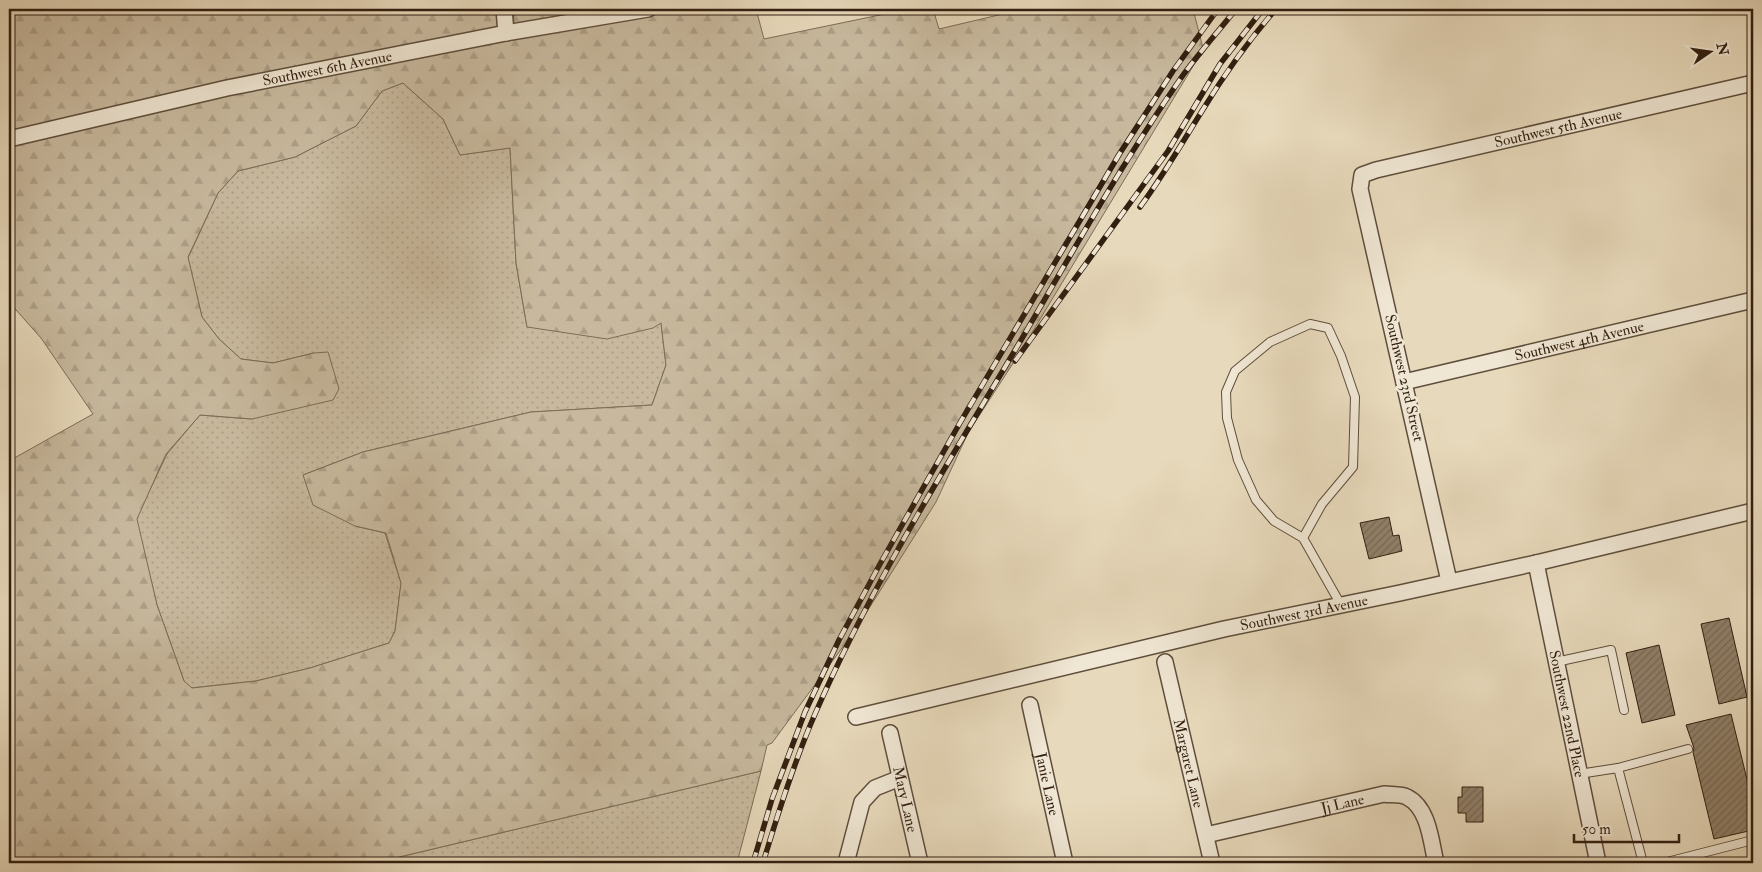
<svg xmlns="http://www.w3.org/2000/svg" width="1762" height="872" viewBox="0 0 1762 872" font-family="'IM FELL Double Pica',serif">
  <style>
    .grass { fill: url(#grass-dots); stroke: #7d6c57 }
    .forest { fill: url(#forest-firs); stroke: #7d6c57; fill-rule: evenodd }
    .building { fill: url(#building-hatch); stroke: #321f10 }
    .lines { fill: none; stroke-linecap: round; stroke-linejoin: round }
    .lane-casing { stroke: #5f4e3b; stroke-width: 10 }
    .street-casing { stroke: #5f4e3b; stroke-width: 18 }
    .lane { stroke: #efe6d3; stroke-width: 8 }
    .street { stroke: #efe6d3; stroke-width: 15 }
    .rail-casing { stroke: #321f10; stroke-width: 5.5 }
    .rail { stroke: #efe6d3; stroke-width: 4; stroke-dasharray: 11; stroke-linecap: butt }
    .labels { text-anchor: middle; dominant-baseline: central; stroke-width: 5; stroke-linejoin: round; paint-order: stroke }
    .street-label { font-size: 15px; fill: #321f10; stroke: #efe6d3 }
  </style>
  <defs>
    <pattern id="grass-dots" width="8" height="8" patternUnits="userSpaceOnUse" patternTransform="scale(1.25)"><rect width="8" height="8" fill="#c8b99e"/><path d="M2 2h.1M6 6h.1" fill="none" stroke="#ac9f87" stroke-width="1.8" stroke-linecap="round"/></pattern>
    <pattern id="forest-firs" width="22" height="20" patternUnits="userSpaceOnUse" patternTransform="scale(1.25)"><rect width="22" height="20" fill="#c8b99e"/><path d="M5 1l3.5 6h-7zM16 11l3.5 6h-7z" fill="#ac9f87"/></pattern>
    <pattern id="building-hatch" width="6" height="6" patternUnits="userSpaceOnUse" patternTransform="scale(1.25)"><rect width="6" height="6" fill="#908069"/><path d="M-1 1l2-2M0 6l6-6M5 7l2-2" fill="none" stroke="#766855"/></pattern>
  </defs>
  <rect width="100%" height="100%" fill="#e7d9bb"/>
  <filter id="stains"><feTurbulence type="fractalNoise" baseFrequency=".004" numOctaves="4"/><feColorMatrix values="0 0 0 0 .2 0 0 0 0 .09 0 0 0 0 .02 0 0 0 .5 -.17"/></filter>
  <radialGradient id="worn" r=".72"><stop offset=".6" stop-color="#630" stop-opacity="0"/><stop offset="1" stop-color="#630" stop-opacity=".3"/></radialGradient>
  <g class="grass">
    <path d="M403,83l40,36 17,36 50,-7 6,115 11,64 134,-5 5,43 -14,40 -121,7 -168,40 -60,23 52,51 30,7 16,50 -6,48 -6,12 -79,25 -54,13 -65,7 -7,-7 -27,-76 -21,-86 31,-65 33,-39 52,4 62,-66 -41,10 -32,-4 -22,-20 -17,-22 -14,-59 30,-65 20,-22 57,-14 61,-31 26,-35z"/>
    <path d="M761,771l-24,92h-363z"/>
  </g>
  <g class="forest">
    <path d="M9,9h487l2,18 -273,54 -216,50z"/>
    <path d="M513,9h92l-91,15z"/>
    <path d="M690,9h66l8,30 145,-30h24l6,20 85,-20h169l11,43 -9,11 -176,291 -51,79 -32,69 -80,127 -84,114 -5,2 -6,26 -387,92h-365v-402l84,-47 -52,-76 -32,-36v-156l219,-51 279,-55zM403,83l40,36 17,36 50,-7 6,115 11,64 80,12 46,-11 8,-5 5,42 -14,40 -121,7 -168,40 -60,23 10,30 42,21 31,7 15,50 -6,48 -6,12 -79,25 -54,13 -64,7 -8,-7 -27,-76 -20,-86 29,-65 34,-39 52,4 81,-19 6,-11 -11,-37 -14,1 -41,10 -32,-4 -22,-20 -17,-22 -14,-60 30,-64 20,-22 57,-14 61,-31 26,-35z"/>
  </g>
  <g class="building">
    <path d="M1389,517l4,19 6,-1 3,16 -33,8 -9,-36z"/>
    <path d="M1729,618l18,79 -28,7 -18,-80z"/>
    <path d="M1659,645l16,70 -33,8 -16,-70z"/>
    <path d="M1731,714l22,90v26l-39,9 -21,-87 1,-4 -8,-23z"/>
    <path d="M1462,787h21v35h-17v-9h-8v-16h4z"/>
  </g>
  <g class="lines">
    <g class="lane-casing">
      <g id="lane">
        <path d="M1303,538l-29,-17 -18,-21 -18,-40 -11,-42 -1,-26 9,-21 35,-29 40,-18 18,4 13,28 14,41 -2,70 -31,37 -19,34 38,67"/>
        <path d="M1556,662l55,-12 13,60"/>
        <path d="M1752,722l1,5"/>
        <path d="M1618,768l70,-19"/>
        <path d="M1579,774l39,-6 25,95"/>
        <path d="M1663,863l90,-23"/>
      </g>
    </g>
    <g class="street-casing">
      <g id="street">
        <path d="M504,9l2,24"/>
        <path id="s1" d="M9,139l218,-51 279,-55 142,-24"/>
        <path id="s2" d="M1404,382l349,-82"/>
        <path id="s3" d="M1536,563l62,300"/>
        <path id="s4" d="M1449,581l-89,-392 2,-14 14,-5 377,-87"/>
        <path id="s5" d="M1165,662l47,201"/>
        <path id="s6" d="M1030,705l35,158"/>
        <path id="s7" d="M856,717l368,-88 176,-36 136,-30 217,-52"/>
        <path id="s8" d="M890,733l30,130"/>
        <path id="s9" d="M1206,835l178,-41c6,1 17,0 23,3 22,11 24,45 29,66"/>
        <path d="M846,863l16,-61 13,-14 25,-10"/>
      </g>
    </g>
    <use href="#lane" class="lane"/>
    <use href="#street" class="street"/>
    <g class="rail-casing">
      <g id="rail">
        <path d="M1140,207c23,-31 42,-64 62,-96 22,-36 46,-70 74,-102"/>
        <path d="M1015,361l153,-210 52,-87 43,-55"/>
        <path d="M753,863l19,-64 33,-87 34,-72 41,-76 81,-143 159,-268 53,-82 45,-62"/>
        <path d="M763,863c15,-50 31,-101 52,-149 55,-126 129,-244 199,-362 54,-92 106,-186 167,-274 17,-24 37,-46 55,-69"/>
      </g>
    </g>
    <use href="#rail" class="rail"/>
  </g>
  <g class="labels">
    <g class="street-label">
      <text stroke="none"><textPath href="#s1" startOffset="326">Southwest 6th Avenue</textPath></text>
      <text stroke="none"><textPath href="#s4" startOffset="618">Southwest 5th Avenue</textPath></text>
      <text stroke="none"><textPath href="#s2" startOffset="180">Southwest 4th Avenue</textPath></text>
      <text transform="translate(1404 378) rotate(77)">Southwest 23rd Street</text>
      <text stroke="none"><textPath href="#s7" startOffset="460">Southwest 3rd Avenue</textPath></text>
      <text stroke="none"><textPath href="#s3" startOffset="154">Southwest 22nd Place</textPath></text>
      <text stroke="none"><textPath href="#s5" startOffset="104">Margaret Lane</textPath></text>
      <text stroke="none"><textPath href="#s6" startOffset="81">Janie Lane</textPath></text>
      <text stroke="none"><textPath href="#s8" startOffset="68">Mary Lane</textPath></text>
      <text stroke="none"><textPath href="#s9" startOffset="140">Jj Lane</textPath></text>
    </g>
  </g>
  <rect width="1762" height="872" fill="none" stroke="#e7d9bb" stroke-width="30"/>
  <rect x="10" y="10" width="1742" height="852" fill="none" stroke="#321f10" stroke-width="2.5"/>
  <rect x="15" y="15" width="1732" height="842" fill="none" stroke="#321f10"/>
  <g transform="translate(1710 52) rotate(77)" stroke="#efe6d3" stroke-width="4" paint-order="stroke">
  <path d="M0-4L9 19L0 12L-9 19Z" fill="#321f10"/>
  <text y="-8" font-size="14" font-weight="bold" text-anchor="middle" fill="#321f10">N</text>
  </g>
  <path d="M1574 834v8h105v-8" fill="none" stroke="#321f10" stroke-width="2.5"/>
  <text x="1582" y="834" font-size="15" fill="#321f10" stroke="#efe6d3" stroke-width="4" paint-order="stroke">50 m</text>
  <rect width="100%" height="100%" filter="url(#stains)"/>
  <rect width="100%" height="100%" fill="url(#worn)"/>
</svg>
